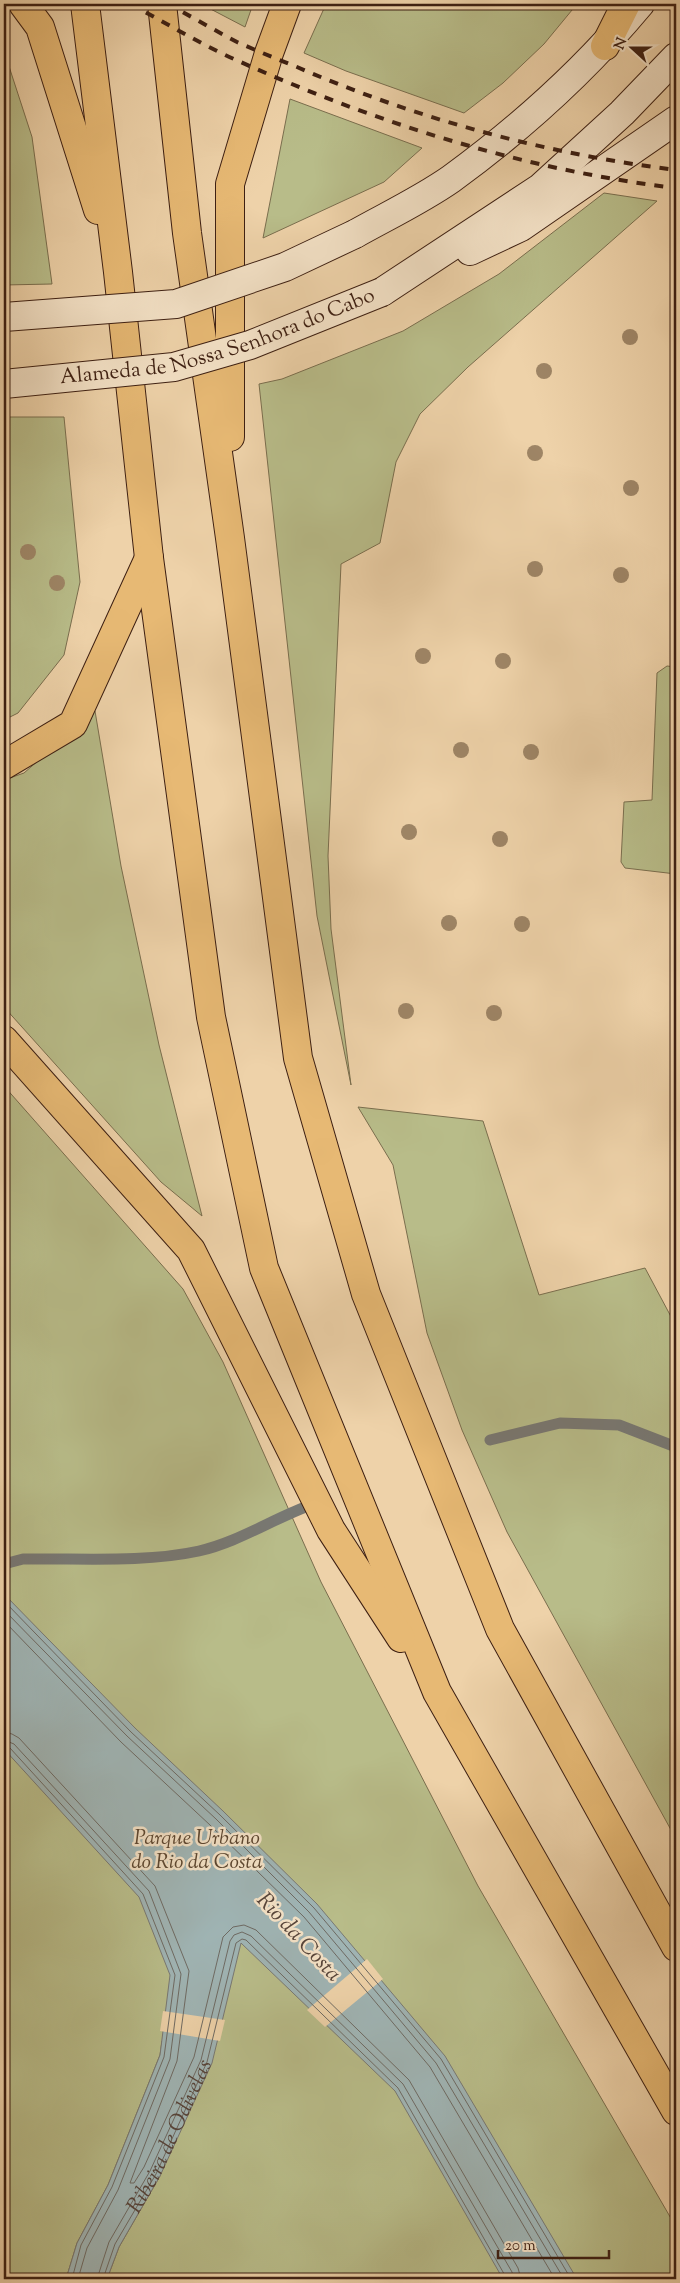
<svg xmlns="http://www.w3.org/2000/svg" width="680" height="2283" viewBox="0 0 680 2283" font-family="'Sorts Mill Goudy',serif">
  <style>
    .green { fill: #b8bc89; stroke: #7a6e4e }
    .water { fill: #9fb4b4; stroke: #787873 }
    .pier { fill: #eed2a9 }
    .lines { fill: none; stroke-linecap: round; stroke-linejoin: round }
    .shore { stroke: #6e6a63; stroke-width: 1 }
    .stream { stroke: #787873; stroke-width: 11 }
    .secondary-casing { stroke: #3d1f12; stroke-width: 30 }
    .highway-casing { stroke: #3d1f12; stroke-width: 30 }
    .secondary { stroke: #f4e2c7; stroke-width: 28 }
    .highway { stroke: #e7b974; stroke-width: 28 }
    .rail { stroke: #3d1f12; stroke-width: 4; stroke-dasharray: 9 9; stroke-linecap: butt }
    .secondary-bridge-casing { stroke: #3d1f12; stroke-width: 30; stroke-linecap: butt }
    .secondary-bridge { stroke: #f4e2c7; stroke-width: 28 }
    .tree { fill: #9e8566 }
    .labels { text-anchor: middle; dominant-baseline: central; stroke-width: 5; stroke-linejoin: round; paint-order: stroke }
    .street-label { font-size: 21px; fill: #3d1f12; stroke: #f4e2c7 }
    .park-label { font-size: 21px; font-style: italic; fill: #5c4630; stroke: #f4e2c7 }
    .water-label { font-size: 22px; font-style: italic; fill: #56443a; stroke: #f4e2c7 }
  </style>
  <rect width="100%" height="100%" fill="#eed2a9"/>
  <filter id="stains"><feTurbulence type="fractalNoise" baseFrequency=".004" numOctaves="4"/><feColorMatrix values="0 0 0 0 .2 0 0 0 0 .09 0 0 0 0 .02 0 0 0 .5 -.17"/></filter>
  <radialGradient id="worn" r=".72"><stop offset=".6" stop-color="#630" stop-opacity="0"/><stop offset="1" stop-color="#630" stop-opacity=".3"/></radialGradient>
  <g class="green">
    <path d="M201,4h52l-8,23z"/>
    <path d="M326,4h251l-33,40 -41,39 -39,30 -118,-42 -42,-18z"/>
    <path d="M4,51l28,86 20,147 -48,1z"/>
    <path d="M290,99l132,49 -38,34 -121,56z"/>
    <path d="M604,193l53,8 -189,166 -48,47 -24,48 -16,81 -39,21 -13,292 3,73 20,156 -34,-169 -58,-532 23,-5 121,-48 96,-57z"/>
    <path d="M4,417h60l16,165 -16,73 -46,58 -14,7z"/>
    <path d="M667,666l9,1v207l-51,-6 -4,-6 3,-60 28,-2 5,-127z"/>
    <path d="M95,711l26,155 38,179 43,171 -41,-34 -157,-175v-227l20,-7z"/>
    <path d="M4,1086l179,203 40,73 98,220 157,304 198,341v52h-569l12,-32 41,-71 2,-135 -2,14 -52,130 -31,58 -11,36h-62z"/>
    <path d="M358,1107l125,14 56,174 106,-27 31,58v513l-169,-307 -45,-102 -35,-97 -34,-168z"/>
  </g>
  <path class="water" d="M4,1594l131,134 88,83 94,93 128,152 132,223h-74l-108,-188 -154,-148 -29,120 -52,113 -41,71 -12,32h-41l11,-36 31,-58 52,-130 10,-80 -31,-78 -135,-148z"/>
  <g class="pier">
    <path d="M367,1959l16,20 -58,48 -18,-17z"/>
    <path d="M163,2011l62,9 -5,21 -60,-10z"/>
  </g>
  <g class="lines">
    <g class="shore">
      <path d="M4,1601l127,131 89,83 94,93 127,151 130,220"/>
      <path d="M4,1610l123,126 89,83 93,93 127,151 128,216"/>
      <path d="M4,1621l117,121 89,83 94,92 126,150 125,212"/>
      <path d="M4,1732l8,2 7,4 136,148 34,85 -12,90 -47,122h4l10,-16 50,-110 29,-120 10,-10 11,-2 12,5 153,150 109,188 3,11"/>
      <path d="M4,1740l10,4 135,147 32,83 -11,85 -52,131 -31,58 -9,31"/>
      <path d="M4,1746l6,2 133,146 32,81 -11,82 -52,130 -31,58 -9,34"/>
      <path d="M97,2279l12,-37 41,-71 51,-111 29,-119 4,-6 8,-3 9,4 152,148 109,188 1,7"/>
      <path id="s1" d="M103,2279l12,-35 41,-70 51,-112 29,-119 6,-4 4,1 152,148 109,191"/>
    </g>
    <g class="stream">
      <path d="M490,1440l70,-17 59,2 57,22"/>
      <path d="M4,1564l19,-5c56,-1 121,4 176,-8 39,-9 72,-31 109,-45"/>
    </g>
    <g class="secondary-casing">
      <g id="secondary">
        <path d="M355,234c32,-18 66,-34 96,-55 70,-51 134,-109 189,-175"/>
        <path d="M470,251l51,-24 155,-107"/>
        <path d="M382,292l158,-104 82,-75 54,-56"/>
      </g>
    </g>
    <g class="highway-casing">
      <g id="highway">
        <path d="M23,4l17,23 58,183"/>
        <path d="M85,4l33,268 31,286 62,459 53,251 173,424 239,419"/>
        <path d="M162,4l25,229 43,305 68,520 68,236 134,335 176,318"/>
        <path d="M605,46l21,-42"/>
        <path d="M230,437v-253l39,-131 18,-49"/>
        <path d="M4,765l69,-41 76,-166"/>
        <path d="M4,1040l187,210 140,280 70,108"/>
      </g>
    </g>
    <use href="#secondary" class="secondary"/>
    <use href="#highway" class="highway"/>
    <g class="rail">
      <path d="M130,4c35,18 68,39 104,55 139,63 290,111 442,129"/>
      <path d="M167,4c24,12 47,26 70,38 20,9 40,17 60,25 120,52 250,87 379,103"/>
    </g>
    <g class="secondary-bridge-casing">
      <g id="secondary-bridge">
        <path d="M4,317l172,-13 109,-37 70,-33"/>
        <path id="s2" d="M4,384l170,-17 76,-22 132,-53"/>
      </g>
    </g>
    <use href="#secondary-bridge" class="secondary-bridge"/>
  </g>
  <g class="tree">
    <circle cx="630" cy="337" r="8"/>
    <circle cx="544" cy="371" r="8"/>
    <circle cx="535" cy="453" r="8"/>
    <circle cx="631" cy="488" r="8"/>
    <circle cx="28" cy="552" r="8"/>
    <circle cx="535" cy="569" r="8"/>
    <circle cx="621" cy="575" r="8"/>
    <circle cx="57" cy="583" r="8"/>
    <circle cx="423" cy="656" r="8"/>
    <circle cx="503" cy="661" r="8"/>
    <circle cx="461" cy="750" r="8"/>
    <circle cx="531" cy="752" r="8"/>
    <circle cx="409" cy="832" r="8"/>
    <circle cx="500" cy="839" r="8"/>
    <circle cx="449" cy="923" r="8"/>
    <circle cx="522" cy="924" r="8"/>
    <circle cx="406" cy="1011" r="8"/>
    <circle cx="494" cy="1013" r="8"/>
  </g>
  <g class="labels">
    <g class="street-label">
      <text stroke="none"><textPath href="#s2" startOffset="220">Alameda de Nossa Senhora do Cabo</textPath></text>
    </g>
    <g class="park-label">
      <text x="197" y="1839">Parque Urbano<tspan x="197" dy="24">do Rio da Costa</tspan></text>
    </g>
    <g class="water-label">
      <text transform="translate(298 1938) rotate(47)">Rio da Costa</text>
      <text stroke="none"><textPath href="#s1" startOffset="158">Ribeira de Odivelas</textPath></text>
    </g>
  </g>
  <rect width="680" height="2283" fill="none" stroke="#eed2a9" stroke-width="20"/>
  <rect x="5" y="5" width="670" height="2273" fill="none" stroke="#3d1f12" stroke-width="2.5"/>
  <rect x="10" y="10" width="660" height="2263" fill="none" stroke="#3d1f12"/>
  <g transform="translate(632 48) rotate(291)" stroke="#f4e2c7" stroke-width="4" paint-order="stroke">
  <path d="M0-4L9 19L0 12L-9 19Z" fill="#3d1f12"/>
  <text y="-8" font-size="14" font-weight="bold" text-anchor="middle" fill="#3d1f12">N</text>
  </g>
  <path d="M498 2250v8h111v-8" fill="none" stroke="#3d1f12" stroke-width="2.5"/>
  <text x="505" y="2250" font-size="15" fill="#3d1f12" stroke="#f4e2c7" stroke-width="4" paint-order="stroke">20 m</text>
  <rect width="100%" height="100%" filter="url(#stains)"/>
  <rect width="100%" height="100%" fill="url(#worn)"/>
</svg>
